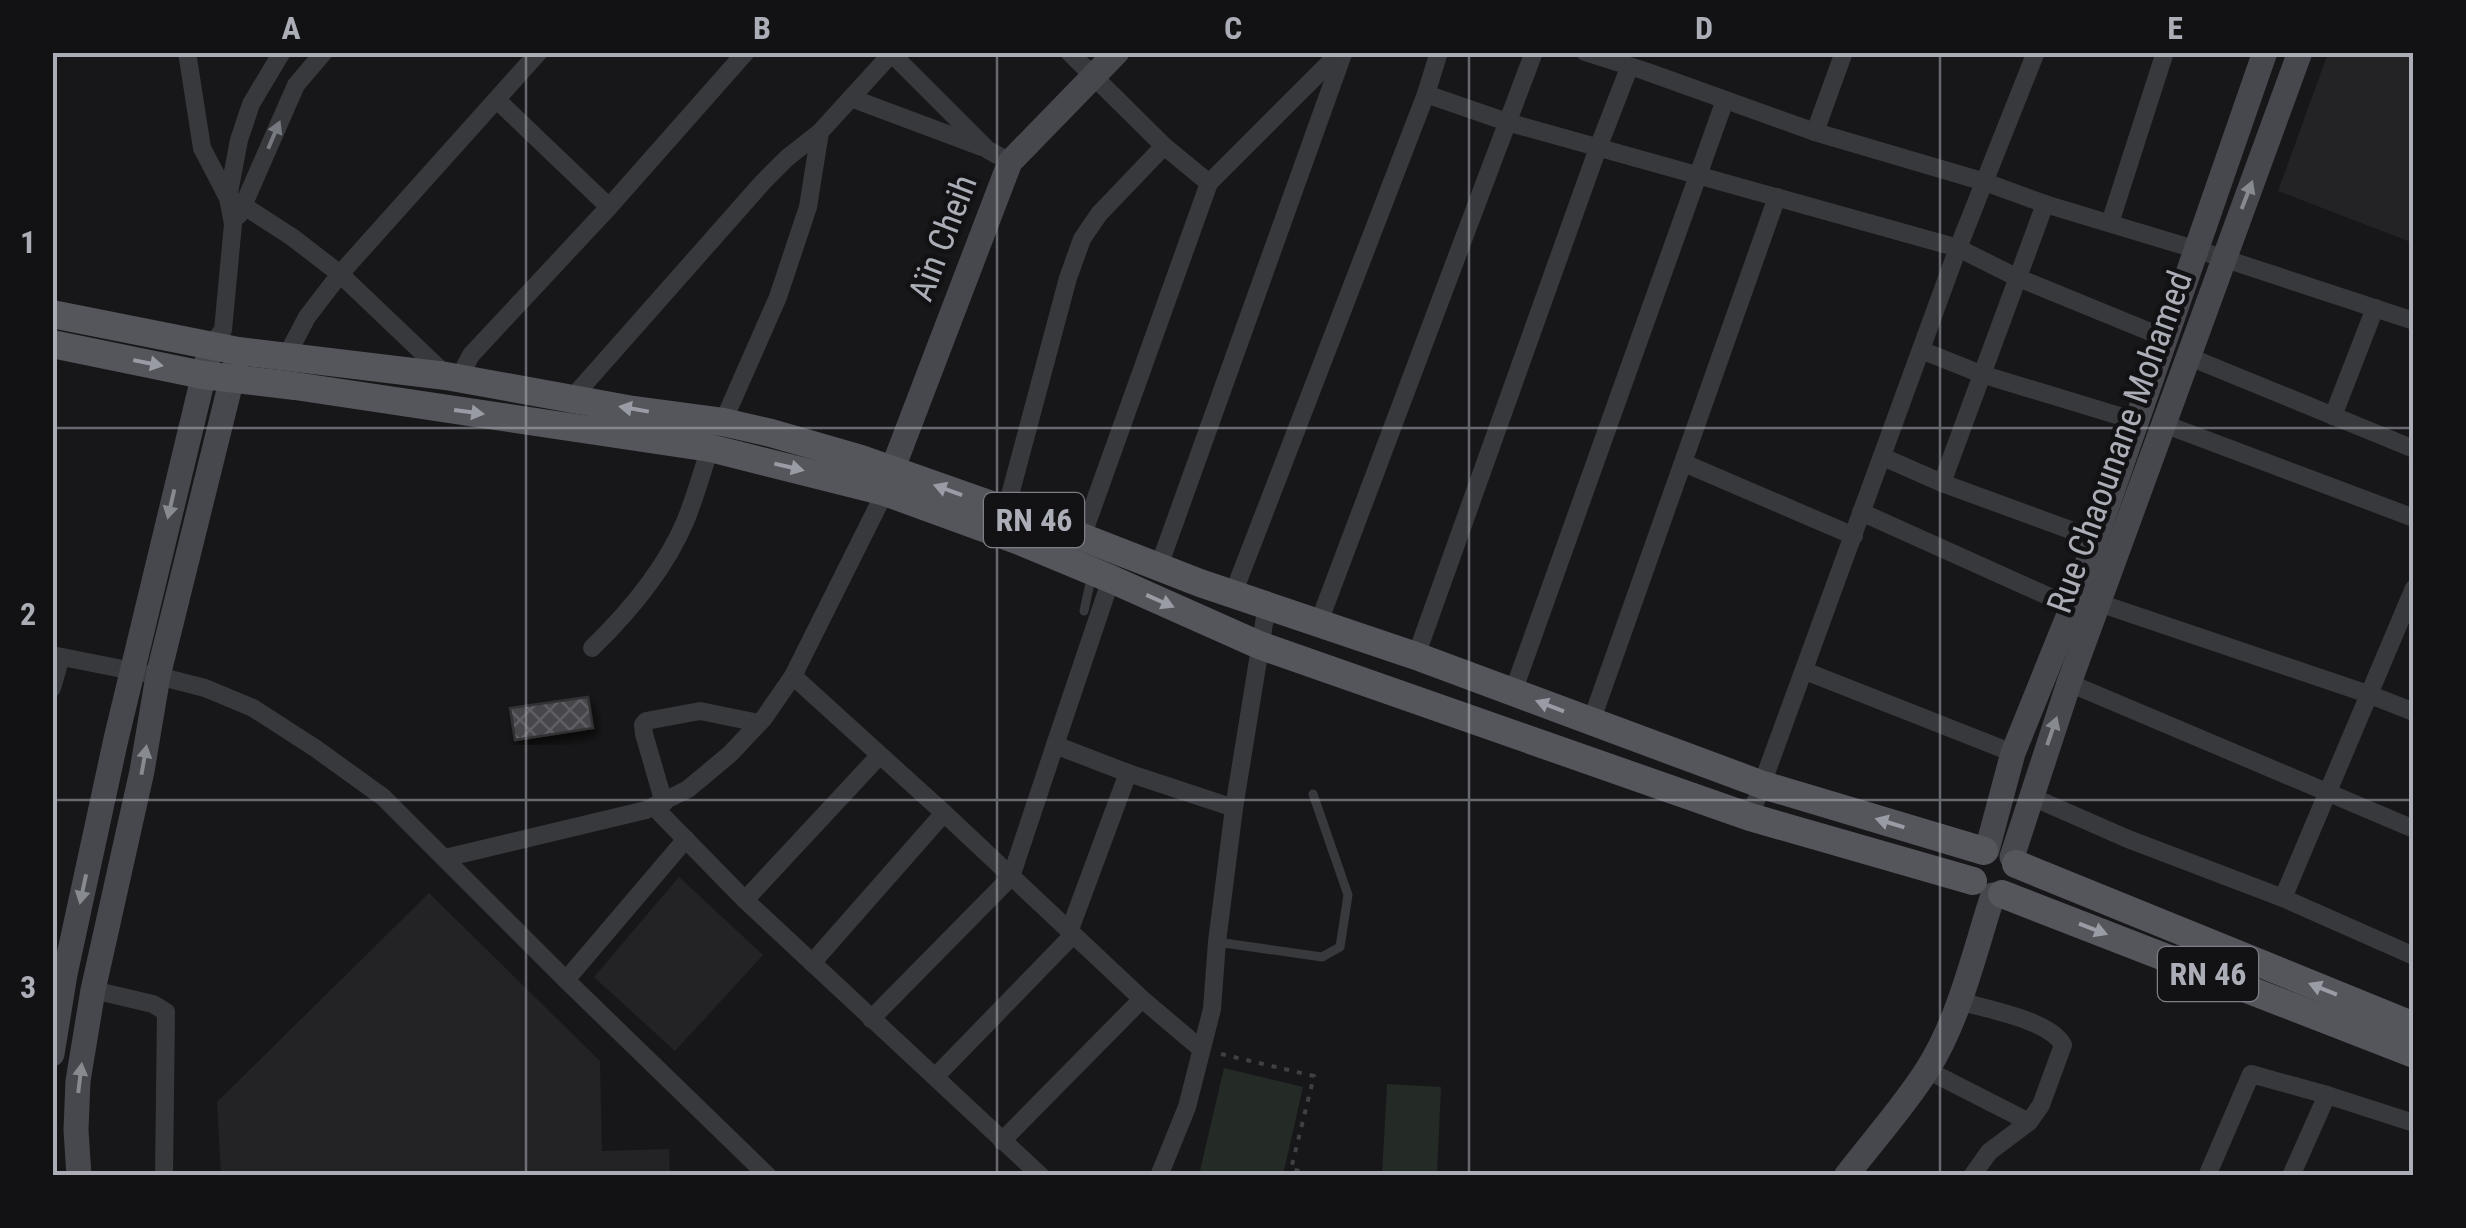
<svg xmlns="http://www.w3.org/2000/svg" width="2466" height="1228" viewBox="0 0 2466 1228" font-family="'Roboto Condensed',sans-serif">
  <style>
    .built { fill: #232326 }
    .park { fill: #242a25 }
    .building { fill: url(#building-cross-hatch); stroke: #323134; stroke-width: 2.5; filter: url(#shadow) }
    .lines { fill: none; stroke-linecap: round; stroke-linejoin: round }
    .path { stroke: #3f4044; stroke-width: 4; stroke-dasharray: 5 8; stroke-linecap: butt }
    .lane { stroke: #38393d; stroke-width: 9 }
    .street { stroke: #38393d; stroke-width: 18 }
    .secondary { stroke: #47484d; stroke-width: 25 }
    .primary { stroke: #55565c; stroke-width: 28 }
    .oneway { fill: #777980 }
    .oneway2 { fill: #888a92 }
    .oneway3 { fill: #9a9ca5 }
    .grid { fill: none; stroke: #abadb7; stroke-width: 2.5; stroke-opacity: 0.55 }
    .labels { text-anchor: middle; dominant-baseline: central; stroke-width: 9; stroke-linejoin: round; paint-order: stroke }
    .shield { fill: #121214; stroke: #7d7e86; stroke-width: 2.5 }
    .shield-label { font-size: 32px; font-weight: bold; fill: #abadb7 }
    .street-label { font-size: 35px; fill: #abadb7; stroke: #121214 }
    .neatline { fill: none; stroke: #abadb7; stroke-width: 4 }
    .grid-label { font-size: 32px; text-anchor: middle; font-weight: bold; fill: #abadb7 }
  </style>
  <defs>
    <pattern id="building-cross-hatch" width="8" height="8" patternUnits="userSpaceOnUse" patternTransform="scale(2.5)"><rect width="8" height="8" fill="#46474b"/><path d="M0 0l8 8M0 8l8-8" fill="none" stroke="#5e5f63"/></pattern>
    <filter id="shadow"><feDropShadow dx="4" dy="7" stdDeviation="5" flood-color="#0009"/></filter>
  </defs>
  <rect width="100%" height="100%" fill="#171719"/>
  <g class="built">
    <path d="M2328,53h85v190l-135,-52z"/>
    <path d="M679,877l84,78 -88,96 -81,-74z"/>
    <path d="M429,893l171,168 2,90 67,-2 1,26h-449l-4,-73z"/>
  </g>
  <g class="park">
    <path d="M1224,1068l79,19 -20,88h-84z"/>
    <path d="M1387,1084l54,3 -4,88h-55z"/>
  </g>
  <path class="building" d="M588,697l5,31 -78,12 -5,-32z"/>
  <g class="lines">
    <path class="path" d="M1221,1054l93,22 -23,93 29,7"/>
    <g class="lane">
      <path d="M1084,611l8,-37"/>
      <path d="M1217,942l105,15 18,-10 8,-52 -35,-101"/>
    </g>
    <g class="street">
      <path d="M187,52l15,96 26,50 16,8 48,31 48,37 106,101"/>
      <path d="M890,52l98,98 22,12"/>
      <path d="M1069,52l95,94 45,37"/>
      <path d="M1585,52l60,19 170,61 170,50 60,22 153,46 216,71"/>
      <path d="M1426,94l81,28 451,126 58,29 149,61"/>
      <path d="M851,98l131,49"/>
      <path d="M497,100l112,107"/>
      <path d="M1815,132l29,-80"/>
      <path d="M239,215l57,-130 28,-33"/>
      <path d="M2110,223l55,-171"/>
      <path d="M211,345l12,-15 10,-106 -5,-26 11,-58 12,-36 31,-52"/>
      <path d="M1921,350l60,24 155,47"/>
      <path d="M287,355l20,-38 33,-43 199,-222"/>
      <path d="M2187,356l227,93"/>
      <path d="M459,378l12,-23 138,-148 137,-155"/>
      <path d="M573,397l190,-215 24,-24 33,-26 73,-80"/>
      <path d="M2333,416l42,-108"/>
      <path d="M723,422l55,-125 30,-90 12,-75"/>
      <path d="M2164,424l250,94"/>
      <path d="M1883,457l59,26 153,56"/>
      <path d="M1684,463l170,73"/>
      <path d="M1942,483l103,-279"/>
      <path d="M1006,510l62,-232 14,-39 17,-25 65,-68"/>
      <path d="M1861,512l211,95"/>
      <path d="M1082,537l127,-354 131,-131"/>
      <path d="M1159,566l184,-512"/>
      <path d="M1111,579l-56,166 73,28 106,35"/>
      <path d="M1233,594l193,-500 13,-42"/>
      <path d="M2099,603l269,91 46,18"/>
      <path d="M1319,622l215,-570"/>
      <path d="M592,648c37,-36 73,-79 93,-126 10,-24 17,-50 25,-74"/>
      <path d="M52,655l106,21 47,12 48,20 62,40 68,49 183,183 202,196"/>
      <path d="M1416,656l182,-508 31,-80"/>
      <path d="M1805,671l208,82"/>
      <path d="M793,676l151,137 198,186 59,50"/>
      <path d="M2069,683l345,146"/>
      <path d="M52,688l9,-31"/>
      <path d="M1513,692l212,-592"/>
      <path d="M1591,722l186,-525"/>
      <path d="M2030,796l98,43 155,59 131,58"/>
      <path d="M664,803l-20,-69 -1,-9 3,-4 54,-10 59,12"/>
      <path d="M654,807l91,93 296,276"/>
      <path d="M1750,817l208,-569 78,-196"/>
      <path d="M445,858l201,-48 42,-21 42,-35 34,-36 29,-42 92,-184"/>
      <path d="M2283,898l131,-310"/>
      <path d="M745,900l134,-144"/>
      <path d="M1069,932l59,-159"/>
      <path d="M812,963l132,-150"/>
      <path d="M566,980l120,-141"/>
      <path d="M93,990l60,14 13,8 -2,164"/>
      <path d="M1959,1001c27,8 91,19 104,44l-22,60 -12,17 -40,30 -17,24"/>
      <path d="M871,1019l140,-142 44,-132"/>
      <path d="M1927,1070l102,52"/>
      <path d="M936,1076l137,-141"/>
      <path d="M1002,1141l140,-142"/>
      <path d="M1159,1176l28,-69 25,-98 5,-67 17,-134 33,-203"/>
      <path d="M2207,1176l44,-102 76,21 87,28"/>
      <path d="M2291,1176l36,-81"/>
    </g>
    <g class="secondary">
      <path d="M886,486l124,-324 107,-110"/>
      <path d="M1987,850l26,-97 59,-146 193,-555"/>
      <path d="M2012,857l57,-174 231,-631"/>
      <path d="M52,1054l13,-80 51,-235 95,-394"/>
      <path d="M79,1176l-3,-46 2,-49 15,-91 49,-219 16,-95 79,-318"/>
      <path d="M1846,1176c26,-34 59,-71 81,-106 33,-52 47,-117 66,-175"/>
    </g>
    <g class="primary">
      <path d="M52,314l186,37 208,25 187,34 90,12 48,11 90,26 221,78 118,46 216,73 347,129 221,66"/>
      <path d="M52,344l151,31 92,11 415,62 175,44 132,48 94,39 148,66 491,172 223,64"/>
      <path d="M2016,864l398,162"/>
      <path d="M2002,894l412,160"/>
    </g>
  </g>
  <defs><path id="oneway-solid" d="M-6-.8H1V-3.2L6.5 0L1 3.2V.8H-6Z" transform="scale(2.5)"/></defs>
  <use class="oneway" href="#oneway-solid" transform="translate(274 135) rotate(-67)"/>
  <g class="oneway2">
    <use href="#oneway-solid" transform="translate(2247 195) rotate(-69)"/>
    <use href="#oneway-solid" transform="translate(171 504) rotate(103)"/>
    <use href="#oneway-solid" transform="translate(2052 731) rotate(-71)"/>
    <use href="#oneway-solid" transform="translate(144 760) rotate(-80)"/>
    <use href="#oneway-solid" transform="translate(83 889) rotate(102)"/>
    <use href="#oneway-solid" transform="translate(80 1078) rotate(-83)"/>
  </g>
  <g class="oneway3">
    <use href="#oneway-solid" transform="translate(148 363) rotate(11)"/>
    <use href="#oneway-solid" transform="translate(634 409) rotate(-170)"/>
    <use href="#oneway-solid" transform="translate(469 412) rotate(8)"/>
    <use href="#oneway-solid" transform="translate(789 467) rotate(13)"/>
    <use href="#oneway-solid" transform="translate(948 490) rotate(-160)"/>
    <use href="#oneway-solid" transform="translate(1160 601) rotate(24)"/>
    <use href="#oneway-solid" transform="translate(1550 706) rotate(-159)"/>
    <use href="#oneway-solid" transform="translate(1890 823) rotate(-163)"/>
    <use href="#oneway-solid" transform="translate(2093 929) rotate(21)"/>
    <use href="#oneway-solid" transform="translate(2323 989) rotate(-158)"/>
  </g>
  <path class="grid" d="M526,52v1124M997,52v1124M1469,52v1124M1940,52v1124M52,428h2362M52,800h2362"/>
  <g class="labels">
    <g class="shield">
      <rect x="984" y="493" width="100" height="54" rx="8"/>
      <rect x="2158" y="947" width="100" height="54" rx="8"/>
    </g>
    <g class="shield-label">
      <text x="1034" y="520">RN 46</text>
      <text x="2208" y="974">RN 46</text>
    </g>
    <g class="street-label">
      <text transform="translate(943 238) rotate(-69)">Aïn Cheih</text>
      <text transform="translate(2120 442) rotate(-70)">Rue Chaounane Mohamed</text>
    </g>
  </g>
  <rect width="2466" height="1228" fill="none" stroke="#121214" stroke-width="110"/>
  <rect x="55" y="55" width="2356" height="1118" class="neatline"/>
  <g class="grid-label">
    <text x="291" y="39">A</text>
    <text x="762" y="39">B</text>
    <text x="1233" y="39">C</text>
    <text x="1704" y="39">D</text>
    <text x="2175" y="39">E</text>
    <text x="28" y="253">1</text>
    <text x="28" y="625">2</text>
    <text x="28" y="998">3</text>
  </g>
</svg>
